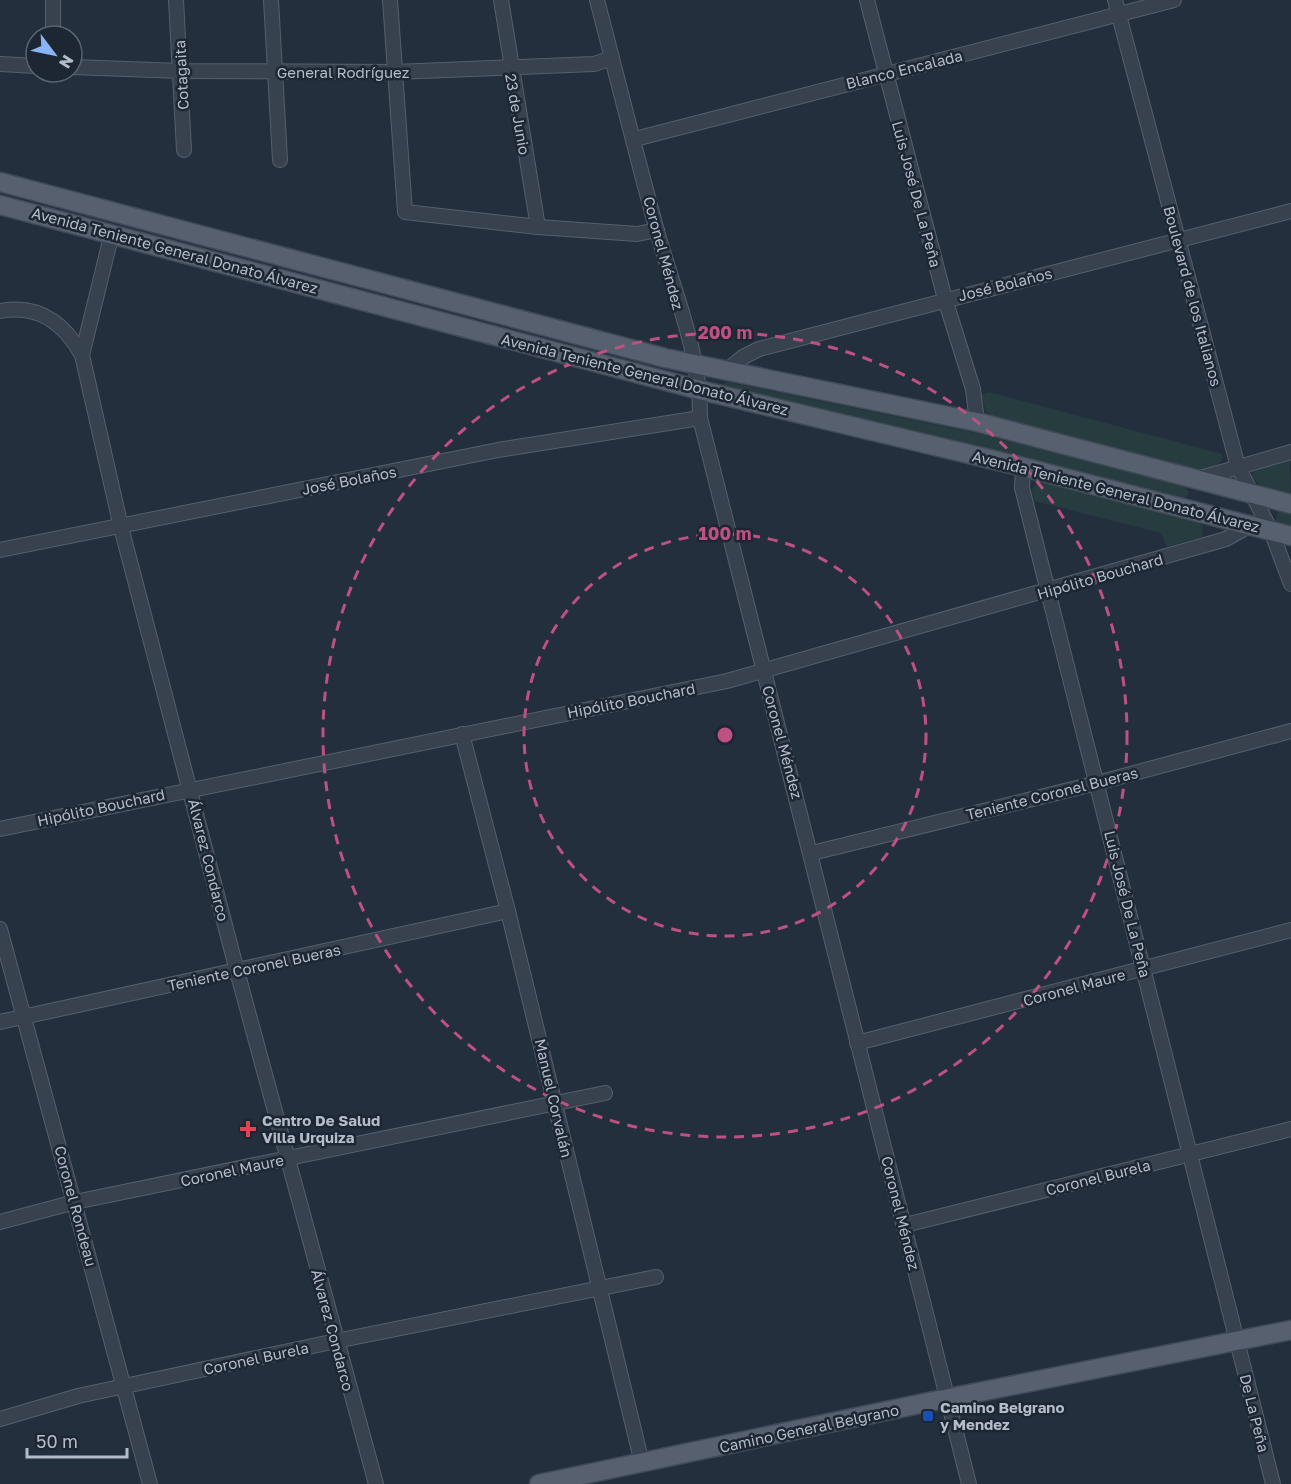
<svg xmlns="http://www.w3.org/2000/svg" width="1291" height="1484" viewBox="0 0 1291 1484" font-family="'Golos Text',sans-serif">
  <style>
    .green { fill: #263c3f }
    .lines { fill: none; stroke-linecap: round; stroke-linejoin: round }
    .minor-casing { stroke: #565f6c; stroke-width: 16 }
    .major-casing { stroke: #414a57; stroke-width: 21 }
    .minor { stroke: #38414e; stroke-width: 14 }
    .major { stroke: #56606e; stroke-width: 18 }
    .ring { fill: none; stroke: #bd5182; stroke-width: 3; stroke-dasharray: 10 8 }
    .health-dot { fill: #e0444e; stroke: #1d2633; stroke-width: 2 }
    .transit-dot { fill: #1a4fb4; stroke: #1d2633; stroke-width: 2 }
    .labels { text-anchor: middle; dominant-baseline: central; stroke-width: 5; stroke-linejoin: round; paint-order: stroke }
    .street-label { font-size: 15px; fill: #b4bcc9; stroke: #1d2633 }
    .poi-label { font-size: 15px; font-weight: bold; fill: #b4bcc9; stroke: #1d2633; text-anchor: start }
    .centre { fill: #bd5182; stroke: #1d2633; stroke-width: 3 }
    .ring-label { font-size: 18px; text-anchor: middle; font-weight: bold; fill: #bd5182; stroke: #1d2633; stroke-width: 5; stroke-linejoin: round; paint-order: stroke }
  </style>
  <rect width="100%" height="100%" fill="#242f3e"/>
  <g class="green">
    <path d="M726,382l249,51 209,52 5,7 -3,5 -7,1 -458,-112z"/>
    <path d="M989,392l233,62 1,4 -4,6 -21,7 -201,-50 -11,-10 -5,-16z"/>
    <path d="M1290,460l1,35 -28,-7 -11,-11 2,-6z"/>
    <path d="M1039,481l159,41 5,5 -1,10 -35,10 -6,-14 -126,-32 -4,-10z"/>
    <path d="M1278,511l13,2v15l-16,-5z"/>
  </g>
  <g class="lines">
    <g class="minor-casing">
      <g id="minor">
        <path d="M53,0v36"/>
        <path d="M176,0l8,150"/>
        <path d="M271,0l9,160"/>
        <path d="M390,0l15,212 133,15 99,7 20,-4"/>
        <path d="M501,0l37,227"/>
        <path d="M597,0c20,77 39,154 60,231 17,61 44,123 43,187l269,1066"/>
        <path d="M867,0l78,299 28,90 4,33"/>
        <path d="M1115,0l123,467 33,64 20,53"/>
        <path d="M0,64l36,2"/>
        <path d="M72,67l109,4 214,1 199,-8 18,-6"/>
        <path d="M635,139l539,-139"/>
        <path d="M112,233l-30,122 39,172 116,444 139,513"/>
        <path d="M0,311c39,-7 64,12 82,44"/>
        <path d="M726,371l17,-14 16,-8 532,-138"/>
        <path d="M1023,467l-1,21 251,996"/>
        <path d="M1197,479l94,-27"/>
        <path d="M0,550l498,-100 202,-32"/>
        <path d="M462,734l46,177 134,552"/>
        <path d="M0,829l727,-148 499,-142 23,-13"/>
        <path d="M812,853l285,-70 194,-52"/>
        <path d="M0,929l150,555"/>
        <path d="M0,1022l508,-111"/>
        <path d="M857,1043l434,-113"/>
        <path d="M0,1222l75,-20 530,-109"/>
        <path d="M905,1225l386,-96"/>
        <path d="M0,1419l78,-23 258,-55 320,-64"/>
      </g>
    </g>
    <g class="major-casing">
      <g id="major">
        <path d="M0,182l665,176 312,64 314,82"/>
        <path d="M0,205l700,185 323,77 268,69"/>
        <path d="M539,1484l385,-81 367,-73"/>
      </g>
    </g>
    <use href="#minor" class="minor"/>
    <use href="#major" class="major"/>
  </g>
  <g class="ring">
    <circle cx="725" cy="735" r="201"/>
    <circle cx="725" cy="735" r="402"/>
  </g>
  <path class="health-dot" d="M245 1120h6v6h6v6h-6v6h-6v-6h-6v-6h6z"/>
  <rect class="transit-dot" x="922" y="1410" width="12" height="12" rx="3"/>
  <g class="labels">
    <g class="street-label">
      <text transform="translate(904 69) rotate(-14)">Blanco Encalada</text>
      <text x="343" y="72">General Rodríguez</text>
      <text transform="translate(181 75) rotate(-93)">Cotagaita</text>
      <text transform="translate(518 114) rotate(80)">23 de Junio</text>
      <text transform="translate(917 194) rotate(75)">Luis José De La Peña</text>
      <text transform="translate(175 250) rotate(15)">Avenida Teniente General Donato Álvarez</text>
      <text transform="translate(664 253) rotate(75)">Coronel Méndez</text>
      <text transform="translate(1005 284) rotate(-14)">José Bolaños</text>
      <text transform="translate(1193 296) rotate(75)">Boulevard de los Italianos</text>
      <text transform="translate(645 374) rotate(14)">Avenida Teniente General Donato Álvarez</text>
      <text transform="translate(349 480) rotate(-11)">José Bolaños</text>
      <text transform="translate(1116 491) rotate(14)">Avenida Teniente General Donato Álvarez</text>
      <text transform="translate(1100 576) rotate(-16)">Hipólito Bouchard</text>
      <text transform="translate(631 700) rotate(-11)">Hipólito Bouchard</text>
      <text transform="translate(783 742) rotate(75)">Coronel Méndez</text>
      <text transform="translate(1052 793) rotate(-14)">Teniente Coronel Bueras</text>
      <text transform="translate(101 807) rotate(-12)">Hipólito Bouchard</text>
      <text transform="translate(209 860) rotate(76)">Álvarez Condarco</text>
      <text transform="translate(1128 904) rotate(76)">Luis José De La Peña</text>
      <text transform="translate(254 967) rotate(-12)">Teniente Coronel Bueras</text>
      <text transform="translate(1074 987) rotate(-15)">Coronel Maure</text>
      <text transform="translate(554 1098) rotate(77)">Manuel Corvalán</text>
      <text transform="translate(232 1170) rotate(-12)">Coronel Maure</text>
      <text transform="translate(1098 1177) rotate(-14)">Coronel Burela</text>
      <text transform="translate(76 1206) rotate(75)">Coronel Rondeau</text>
      <text transform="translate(901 1213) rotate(76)">Coronel Méndez</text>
      <text transform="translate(333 1330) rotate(75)">Álvarez Condarco</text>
      <text transform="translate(256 1358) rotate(-12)">Coronel Burela</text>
      <text transform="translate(1255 1413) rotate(76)">De La Peña</text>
      <text transform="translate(809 1428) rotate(-12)">Camino General Belgrano</text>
    </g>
    <g class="poi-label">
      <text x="262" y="1120">Centro De Salud<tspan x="262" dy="17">Villa Urquiza</tspan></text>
      <text x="940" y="1407">Camino Belgrano<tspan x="940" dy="17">y Mendez</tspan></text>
    </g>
  </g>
  <circle cx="725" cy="735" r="9" class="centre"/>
  <g class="ring-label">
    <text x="725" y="339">200 m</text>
    <text x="725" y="540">100 m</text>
  </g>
  <g transform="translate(54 54) rotate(122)"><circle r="28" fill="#1d2633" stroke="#59626f" stroke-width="1.5"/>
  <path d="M0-4.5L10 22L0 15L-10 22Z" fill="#8ab4f8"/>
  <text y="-9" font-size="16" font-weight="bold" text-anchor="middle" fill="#b4bcc9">N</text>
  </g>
  <path d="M27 1448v9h100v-9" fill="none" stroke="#b4bcc9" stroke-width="3"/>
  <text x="36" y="1448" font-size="18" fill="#b4bcc9" stroke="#1d2633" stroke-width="4.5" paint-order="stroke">50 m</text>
</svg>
